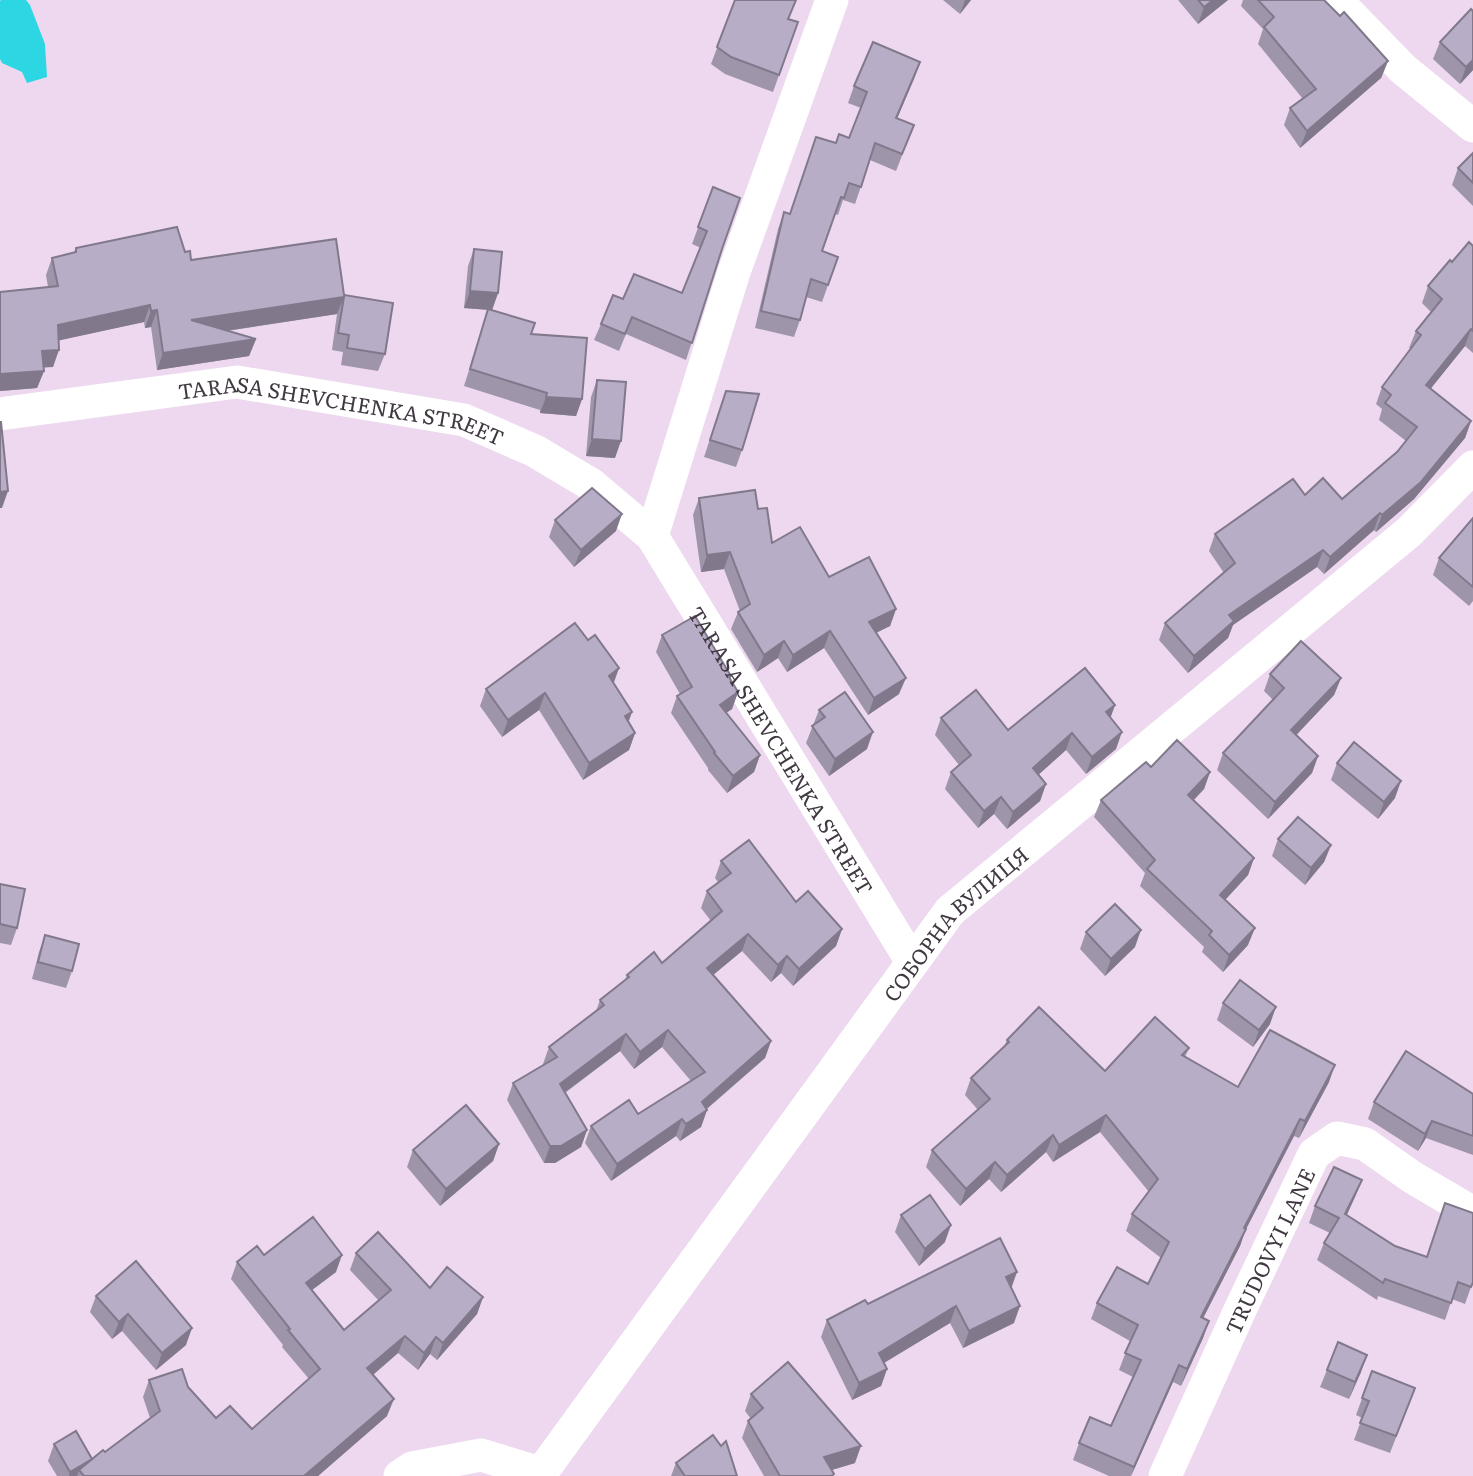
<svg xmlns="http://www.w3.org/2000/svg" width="1473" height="1476" viewBox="0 0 1473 1476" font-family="Literata,serif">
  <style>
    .water { fill: #2cd7e3 }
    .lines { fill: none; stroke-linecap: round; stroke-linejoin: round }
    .minor { stroke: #fff; stroke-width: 33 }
    .wall { fill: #9e95ab }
    .shaded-wall { fill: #81798b }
    .building { fill: #b8adc7; stroke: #81798b; stroke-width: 2 }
    .labels { text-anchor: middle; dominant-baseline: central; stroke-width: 5; stroke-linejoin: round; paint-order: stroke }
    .street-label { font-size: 21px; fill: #413942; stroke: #fbe5fc }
  </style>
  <rect width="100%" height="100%" fill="#edd8ef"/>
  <path class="water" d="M1,0h25l4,5 15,39 2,33 -20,6 -5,-11 -20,-9 -2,-4v-58z"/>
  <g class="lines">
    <g class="minor">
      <path d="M1336,0l67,69 70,57"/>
      <path id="s1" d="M0,414l237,-32 227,38 71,31 57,34 60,51 260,426"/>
      <path d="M652,536l82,-264 98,-272"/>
      <path d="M400,1476l12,-8 69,-13 59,18"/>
      <path id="s2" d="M539,1476l411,-565 459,-379 64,-65"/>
      <path id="s3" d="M1165,1476l75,-166 74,-156 23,-16 28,6 47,33 61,36"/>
    </g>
  </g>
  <g class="wall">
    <path d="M735,0l63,22 -25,70 -48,-18 -14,-10z"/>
    <path d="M943,0h28l-11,14z"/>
    <path d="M1178,0h50l-30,24z"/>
    <path d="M1243,0h81l64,61 -7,17 -81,70 -16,-23 6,-17 13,-9 -45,-55 5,-15 -22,-23z"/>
    <path d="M1440,42l33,28 -13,14 -27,-25z"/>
    <path d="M920,62l-23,56 17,7 -18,46 -26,-11 -15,44 -12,-4 -5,15 -3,-1 -13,37 16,6 -16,45 -16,-5 -6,23 -6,17 -39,-9 23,-99 6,-17 6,2 46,-71 13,-5 12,-30 -13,-5 6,-17z"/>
    <path d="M1473,153v53l-21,-21 6,-17z"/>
    <path d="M713,187l9,62 -36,111 -60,-26 -7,17 -25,-11 7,-16 22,-25 59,-6 19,-45 -9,-4z"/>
    <path d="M1473,246v107l-8,-7 -35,43 41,32 -6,17 -51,61 -38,33 -2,-2 -50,44 -7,-7 -84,58 -5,13 -40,35 -29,-33 6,-17 59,-50 -15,-22 6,-17 90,-39 37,4 55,-47 9,-11 -27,-21 3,-11 -6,-5 6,-17 29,-38 -2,-1 7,-17 15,-19 -9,-9 6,-17 24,-24z"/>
    <path d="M76,248l109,4 6,8 153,35 41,59 -7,17 -37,-6 2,-13 -11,-2 5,-36 -110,17 29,8 -7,17 -92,14 -6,-43 -6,1 -1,-6 -85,18 -6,27h-10l1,4 -7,17 -37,3v-99l48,-5 -2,-12 6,-17 22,-6z"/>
    <path d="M474,249l24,44 -6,17 39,24 51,65 -6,17 -36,-3v-3l-76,-24 24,-76 -24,-2 4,-42z"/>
    <path d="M597,380l18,78 -29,-2 5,-59z"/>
    <path d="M726,391l16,59 -6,17 -32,-10z"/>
    <path d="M699,498l59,11 14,34 57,34 67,32 -6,17 -14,7 23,61 -31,21 -44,-67 -37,24 -9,-14 -21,14 -26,-43 7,-17 2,-1 -16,-42 -23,3 -8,-57z"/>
    <path d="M1473,518v83l-4,5 -36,-31 6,-17z"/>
    <path d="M555,520l61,11 -42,36 -25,-30z"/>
    <path d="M662,635l69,41 -1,3 8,13 -6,17 -6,4 34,42 -6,17 -27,21 -19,-23v-2l-37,-55 6,-17 3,-2 -24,-42z"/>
    <path d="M588,640l31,28 -6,15 19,29 -4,10 7,11 -6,17 -46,30 -44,-70 -37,27 -22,-31 6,-17z"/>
    <path d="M1270,674l71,4 -7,17 -38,40 22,21 -6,17 -44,46 -51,-49 6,-17 50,-53 -9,-9z"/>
    <path d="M1115,705l-5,13 6,31 -30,25 -20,-24 -28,25 8,9 -6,17 -33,28 -13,-15 -16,14 -33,-39 6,-17 8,-7 -24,-30 6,-17 67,12z"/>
    <path d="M819,710l48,39 -38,27 -23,-33z"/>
    <path d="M1337,763l58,35 -17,21 -47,-39z"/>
    <path d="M1151,767l59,5 -6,17 -10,11 60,58 -6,17 -23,25 23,45 -25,27 -21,-20 2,-5 -64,-61 5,-13 -51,-56 7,-17z"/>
    <path d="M1278,839l53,6 -7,17 -19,23 -33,-29z"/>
    <path d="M721,861l75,41 46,27 -6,17 -43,40 -12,-13 -10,9 -29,-31 -29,24 58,66 -6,17 -58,51v1l-6,17 -21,14 -4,-5 -65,45 -26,-38 6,-17 47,-12 53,-33 -29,-34 -28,22 -14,-18 -55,42 22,37 -6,17 -26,16h-11l-37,-63 6,-17 31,-18 -1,-1 6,-17 47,-36 4,-11 25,-20 2,-5 35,-12 49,-42 -10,-13 6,-17 11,-9 -3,-4z"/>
    <path d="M0,884l17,44 -6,17 -11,-2z"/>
    <path d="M1086,932l49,15 -30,29 -25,-27z"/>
    <path d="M45,935l27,36 -6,17 -34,-9 7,-27z"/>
    <path d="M1223,1003l47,21 -17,23 -36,-27z"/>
    <path d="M1007,1040l98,31 84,-23 -4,9 53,30 91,-5 -30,56 -5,-2 -49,95 -5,15 -37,72 6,3 -6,17 -22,48 -8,-4 -42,94h-22l-36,-16 6,-17 32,-17 22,-49 -14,-7 11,-29 -39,-22 6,-16 51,-19 13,-26 -35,-27 6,-17 17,-22 -49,-60 -47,30 -7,-10 -45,40 -12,-13 -29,27 -34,-39 6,-17 46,-40 -13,-15 6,-17 33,-31z"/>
    <path d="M1473,1094v61l-47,-17 -8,13 -50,-32 6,-17z"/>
    <path d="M499,1144l-6,17 -53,45 -33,-39 6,-17z"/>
    <path d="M1362,1180l-15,35 48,31 76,41 -6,17 -13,-5 -7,21 -67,-24 -1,4 -60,-40 7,-17 6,-10 -21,-10 6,-17z"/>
    <path d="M901,1215l44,27 -26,24 -24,-34z"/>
    <path d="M356,1253l74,35 53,9 -6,17 -40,46 -7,-6 -12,16 -20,-17 -25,22 14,41 -69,60h-261l-9,-15 6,-17 38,15 13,-7 45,-34 -7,-21 6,-17 39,7 28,31 36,11 57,-50 -27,-32 1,-2 -52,-66 6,-17 27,-7 72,17 -24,18 32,40 35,-29 -29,-31z"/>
    <path d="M1011,1288l3,35 -51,25 -13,-25 -66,40 3,6 -6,17 -29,14 -31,-63 6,-17 41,-16z"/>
    <path d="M96,1296l90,49 -30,25 -34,-39 -10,8 -22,-27z"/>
    <path d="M1327,1370l34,2 -12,27 -29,-12z"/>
    <path d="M1372,1371l43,17 -25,65 -36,-13 8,-22 -6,-3z"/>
    <path d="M751,1394l104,69 -23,7 2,4 -1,2h-69l-22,-38 6,-17 3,-2 -6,-8z"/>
    <path d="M676,1463l61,13h-66z"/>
  </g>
  <g class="shaded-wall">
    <path d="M965,0h6l-11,14z"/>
    <path d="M1213,0h15l-30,24 6,-17z"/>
    <path d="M1473,60v10l-13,14 6,-17z"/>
    <path d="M1388,61l-7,17 -81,70 7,-17z"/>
    <path d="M920,62l-6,17 -24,56 6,-17z"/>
    <path d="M470,291l28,2 -6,17 -28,-2z"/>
    <path d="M344,297l-7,17 -152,23 6,-17z"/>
    <path d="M150,305l-6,17 -92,20 6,-17z"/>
    <path d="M157,310l-6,17 -6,1 6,-17z"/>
    <path d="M1471,329l-6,17 -45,56 6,-17z"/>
    <path d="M256,339l-7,17 -92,14 6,-17z"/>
    <path d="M59,350l-6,17 -17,1 6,-17z"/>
    <path d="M44,371l-7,17 -37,3v-17z"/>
    <path d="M546,397l36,2 -6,17 -36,-3z"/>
    <path d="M1471,421l-6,17 -51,61 -38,33 6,-17z"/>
    <path d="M592,439l29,2 -6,17 -29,-2z"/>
    <path d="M8,491l-6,17h-2v-16z"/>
    <path d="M1380,513l-6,17 -50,44 6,-17z"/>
    <path d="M622,514l-6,17 -42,36 7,-17z"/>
    <path d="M1323,550l-6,17 -84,58 -5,13 -40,35 6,-17 35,-41z"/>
    <path d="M730,552l-6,17 -23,3 6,-17z"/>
    <path d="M896,609l-6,17 -27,13 6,-17z"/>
    <path d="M830,631l-6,17 -37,24 6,-17z"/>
    <path d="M784,641l-6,17 -21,14 7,-17z"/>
    <path d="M619,668l-6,17 -4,-9z"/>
    <path d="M906,678l-7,16 -31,21 6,-17z"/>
    <path d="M1341,678l-7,17 -49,52 6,-17z"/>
    <path d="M738,692l-6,17 -19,13 7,-17z"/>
    <path d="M545,693l-6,17 -37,27 6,-17z"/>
    <path d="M1115,705l-6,17 -3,-10z"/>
    <path d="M632,712l-6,17 -1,-13z"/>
    <path d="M873,732l-6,17 -38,27 6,-17z"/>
    <path d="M1122,732l-6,17 -30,25 6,-17z"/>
    <path d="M635,733l-6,17 -46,30 6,-17z"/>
    <path d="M1072,733l-6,17 -39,35 6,-17z"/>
    <path d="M760,755l-6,17 -27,21 6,-17z"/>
    <path d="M1318,756l-6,17 -44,46 7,-17z"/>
    <path d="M1210,772l-6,17 -22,23 6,-17z"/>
    <path d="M1401,781l-6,17 -17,21 6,-17z"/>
    <path d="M1046,784l-6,17 -33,28 6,-17z"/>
    <path d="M1001,797l-7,17 -16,14 6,-17z"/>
    <path d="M1331,845l-7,17 -19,23 6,-17z"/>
    <path d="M1254,858l-6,17 -34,37 6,-17z"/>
    <path d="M1255,928l-7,17 -25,27 6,-17z"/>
    <path d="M842,929l-6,17 -43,40 6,-17z"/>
    <path d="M1141,930l-6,17 -30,29 6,-17z"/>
    <path d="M748,934l-6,17 -41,34 6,-17z"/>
    <path d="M787,956l-6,17 -10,9 7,-17z"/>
    <path d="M1276,1007l-6,17 -17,23 6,-17z"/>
    <path d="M668,1030l-6,17 -28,22 6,-17z"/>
    <path d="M626,1034l-6,17 -67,50 7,-17z"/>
    <path d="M771,1041l-6,17 -67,58 9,-6 -6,17 -21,14 6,-17 16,-22z"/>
    <path d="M1335,1065l-6,17 -30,56 6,-17z"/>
    <path d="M1106,1115l-6,17 -47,30 6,-17z"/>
    <path d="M682,1119l-6,17 -65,45 6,-17z"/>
    <path d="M1300,1119l-6,17 -49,95 -5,15 -45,88 6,-17 43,-89z"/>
    <path d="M1432,1121l-6,17 -8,13 7,-17z"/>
    <path d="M587,1130l-6,17 -26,16h-11l6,-17z"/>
    <path d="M1053,1135l-7,17 -45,40 6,-17z"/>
    <path d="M499,1144l-6,17 -53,45 6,-17z"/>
    <path d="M995,1162l-6,17 -29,27 6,-17z"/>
    <path d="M1362,1180l-7,17 -16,34 6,-17z"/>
    <path d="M951,1225l-6,17 -26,24 6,-17z"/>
    <path d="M342,1255l-6,17 -36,27 6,-16z"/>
    <path d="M1017,1272l-6,17 -5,-12z"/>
    <path d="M483,1297l-6,17 -40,46 6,-17z"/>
    <path d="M956,1306l-6,17 -78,47 7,-17z"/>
    <path d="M1020,1306l-6,17 -51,25 6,-17z"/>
    <path d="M128,1314l-6,17 -10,8 7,-17z"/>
    <path d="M1209,1321l-6,17 -22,48 6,-17z"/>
    <path d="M192,1328l-6,17 -30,25 6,-17z"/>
    <path d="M405,1336l-7,17 -37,32 6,-17z"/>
    <path d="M436,1337l-6,17 -12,16 6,-17z"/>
    <path d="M1367,1355l-6,17 -12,27 6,-17z"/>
    <path d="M1179,1365l-6,17 -42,94 3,-9z"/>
    <path d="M887,1369l-6,17 -29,14 7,-17z"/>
    <path d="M394,1399l-7,17 -69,60h-14z"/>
    <path d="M861,1446l-6,17 -37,11 6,-17z"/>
    <path d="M92,1459l-13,11 -2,6h-8l1,-4z"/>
  </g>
  <g class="building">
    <path d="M735,0h61l-8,19 10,3 -19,53 -48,-18 -14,-10z"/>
    <path d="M1198,0h15l-9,7z"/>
    <path d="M1258,0h66l16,16 4,-4 44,49 -81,70 -17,-23 26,-19 -52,-62 10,-10z"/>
    <path d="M1471,9l2,2v49l-7,7 -26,-25z"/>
    <path d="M873,42l47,20 -24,56 18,7 -12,29 -27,-11 -14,44 -12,-4 -5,15 -3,-1 -19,54 16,6 -10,28 -17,-6 -11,41 -39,-9 23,-99 6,2 26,-77 20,6 3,-9 10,4 18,-46 -13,-6z"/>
    <path d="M1473,153v30l-15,-15z"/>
    <path d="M713,187l27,11 -18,51 -30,94 -60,-26 -7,17 -24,-10 12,-29 10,4 11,-25 48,19 25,-62 -9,-4z"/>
    <path d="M177,227l8,25 5,-1 1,9 145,-21 8,56 49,8 -8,51 -38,-6 2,-13 -11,-2 6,-36 -153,23 65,19 -93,14 -6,-43 -6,1 -1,-6 -92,20 1,25 -17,1 2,20 -44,3v-82l58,-6 -6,-28 24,-6v-4z"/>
    <path d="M1469,242l4,4v85l-2,-2 -45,56 45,36 -50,61 -39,33 -2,-2 -50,44 -7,-7 -94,65 5,6 -40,35 -29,-33 70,-60 -20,-29 78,-55 12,16 18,-17 19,21 55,-47 20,-25 -32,-24 6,-8 -9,-8 39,-52 -5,-4 26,-32 -14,-13 22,-26 2,2z"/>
    <path d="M474,249l28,3 -4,41 -28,-2z"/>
    <path d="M488,309l47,14 -4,11 56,4 -5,61 -36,-2 1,-4 -77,-24z"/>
    <path d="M597,380l29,2 -5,59 -29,-2z"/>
    <path d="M726,391l33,3 -17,56 -32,-10z"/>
    <path d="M0,422h1l7,69 -8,1z"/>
    <path d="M592,488l30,26 -41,36 -26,-30z"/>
    <path d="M755,490l3,19 9,-1 5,35 28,-16 29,50 40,-20 27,52 -27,13 37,56 -32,20 -44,-67 -37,24 -9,-14 -20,14 -26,-43 12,-8 -20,-52 -23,3 -8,-57z"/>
    <path d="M1473,518v69l-34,-29z"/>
    <path d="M695,616l36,60 -2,1 9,15 -18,13 40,50 -27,21 -19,-23 1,-1 -38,-56 15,-9 -30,-52z"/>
    <path d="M575,623l13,17 7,-5 24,33 -10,8 23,36 -7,4 10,17 -46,30 -44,-70 -37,27 -22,-31z"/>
    <path d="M1301,641l40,37 -50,52 27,26 -43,46 -52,-49 61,-65 -14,-14z"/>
    <path d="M1085,668l30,37 -9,7 16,20 -30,25 -20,-24 -39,35 13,16 -33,28 -12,-15 -17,14 -33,-39 20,-17 -30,-37 35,-28 32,40z"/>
    <path d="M845,692l28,40 -38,27 -23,-33 13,-9 -6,-7z"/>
    <path d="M1177,740l33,32 -22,23 66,63 -34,37 35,33 -26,27 -20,-20 3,-4 -65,-62 8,-9 -54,-60 45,-38 5,5z"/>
    <path d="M1354,742l47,39 -17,21 -47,-39z"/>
    <path d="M1298,817l33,28 -20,23 -33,-29z"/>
    <path d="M749,840l47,62 12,-11 34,38 -43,40 -12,-13 -9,9 -30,-31 -41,34 64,73 -69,61 5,8 -21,14 -4,-5 -65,45 -26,-38 38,-26 9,14 67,-42 -37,-42 -28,22 -14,-18 -66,50 27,46 -26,16h-11l-37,-63 44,-26 -8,-10 55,-42 -4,-5 29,-23 -2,-2 27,-23 8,11 60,-52 -15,-20 24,-18 -10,-12z"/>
    <path d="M0,884l25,5 -8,39 -17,-4z"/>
    <path d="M1115,904l26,26 -30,29 -25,-27z"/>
    <path d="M45,935l34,9 -7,27 -34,-9z"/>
    <path d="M1240,980l36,27 -17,23 -36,-27z"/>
    <path d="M1039,1007l66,64 50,-54 34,31 -7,7 56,32 32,-57 65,35 -30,56 -5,-2 -56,109 2,1 -45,88 8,4 -22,48 -8,-4 -45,102 -55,-24 11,-26 21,9 30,-66 -16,-7 13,-28 -41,-22 20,-36 31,17 21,-42 -37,-28 26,-35 -52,-64 -47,30 -6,-10 -46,40 -12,-13 -29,27 -34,-39 58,-51 -19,-21 38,-36 -2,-2z"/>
    <path d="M1406,1051l67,43v42l-41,-15 -7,13 -51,-32z"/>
    <path d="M466,1105l33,39 -53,45 -33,-39z"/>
    <path d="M1334,1167l28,13 -17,34 50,32 32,11 18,-54 28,10v69l-2,5 -13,-5 -7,21 -66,-24 -2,4 -59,-40 15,-25 -24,-12z"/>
    <path d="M930,1195l21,30 -26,24 -24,-34z"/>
    <path d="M313,1217l29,38 -36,28 38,47 47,-40 -35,-37 22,-21 52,56 17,-21 36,30 -40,46 -7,-6 -12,16 -19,-17 -38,32 27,31 -90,77h-220l-5,-6 24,-20 2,2 55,-41 -11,-31 33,-11 6,18 28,31 14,-12 22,23 68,-60 -32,-39 2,-1 -53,-67 20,-16 7,9z"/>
    <path d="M1000,1238l17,34 -11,5 14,29 -51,25 -13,-25 -77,47 8,16 -28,14 -32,-63 38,-20 3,4z"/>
    <path d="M136,1261l56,67 -30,25 -34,-39 -9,8 -23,-26z"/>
    <path d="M1338,1342l29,13 -12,27 -28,-12z"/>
    <path d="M788,1362l73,84 -37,11 10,17 -3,2h-51l-32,-55 15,-13 -12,-14z"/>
    <path d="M1372,1371l43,17 -19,48 -36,-13 9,-22 -7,-3z"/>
    <path d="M76,1431l16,28 -22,13 -16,-28z"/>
    <path d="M713,1435l8,11 5,-5 11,35h-52l-9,-13z"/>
  </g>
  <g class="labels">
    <g class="street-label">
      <text stroke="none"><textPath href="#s1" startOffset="346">TARASA SHEVCHENKA STREET</textPath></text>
      <text stroke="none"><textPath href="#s1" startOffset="942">TARASA SHEVCHENKA STREET</textPath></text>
      <text stroke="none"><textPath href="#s2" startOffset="693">СОБОРНА ВУЛИЦЯ</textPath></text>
      <text stroke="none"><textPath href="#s3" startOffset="248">TRUDOVYI LANE</textPath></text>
    </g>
  </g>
</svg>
